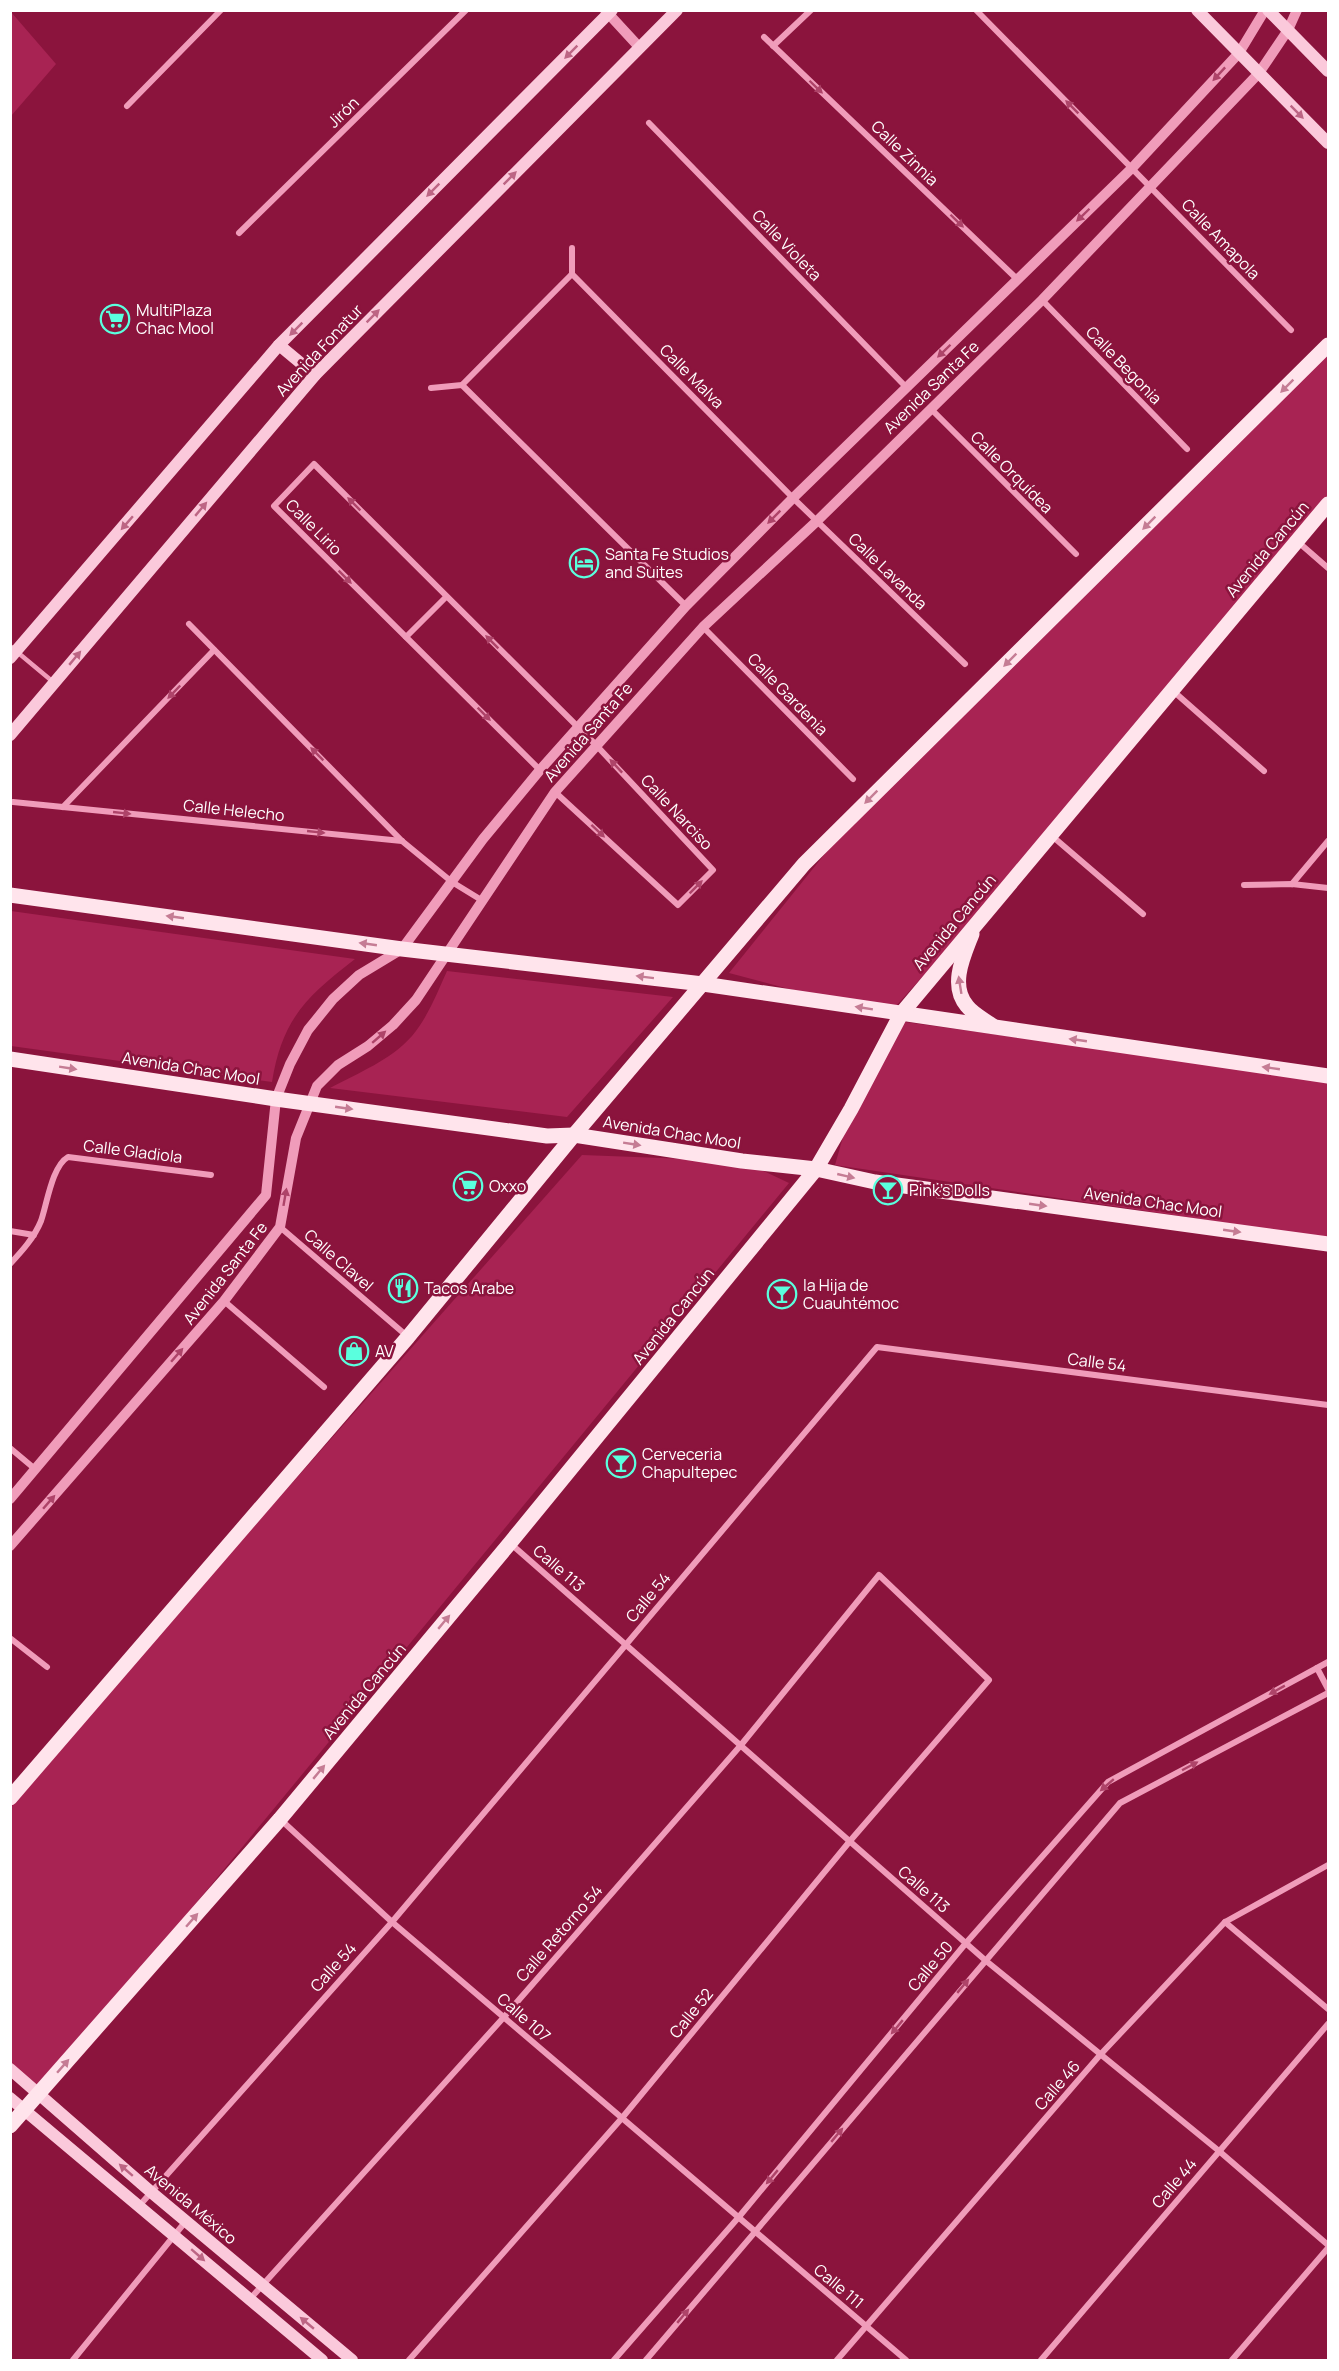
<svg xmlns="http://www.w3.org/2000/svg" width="1339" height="2371" viewBox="0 0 1339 2371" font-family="Manrope,sans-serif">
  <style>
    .green { fill: #a82353 }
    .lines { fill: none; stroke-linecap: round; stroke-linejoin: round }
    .service { stroke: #f09cba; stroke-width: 4.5 }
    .minor { stroke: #f09cba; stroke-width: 6 }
    .tertiary { stroke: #f09cba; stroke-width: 10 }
    .secondary { stroke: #fbc9db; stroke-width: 12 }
    .primary { stroke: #ffe4ec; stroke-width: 15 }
    .oneway { fill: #bd6584 }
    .oneway2 { fill: #ae4469 }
    .oneway3 { fill: #c57c94 }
    .labels { text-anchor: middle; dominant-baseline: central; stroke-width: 5; stroke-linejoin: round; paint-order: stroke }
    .street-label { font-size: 16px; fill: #fff; stroke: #8b143d }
    .poi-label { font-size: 16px; fill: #fff; stroke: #8b143d; text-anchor: start }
  </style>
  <rect width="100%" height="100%" fill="#8b143d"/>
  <g class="green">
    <path d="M11,12l45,52 -45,52z"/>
    <path d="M1328,345v159l-278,331 -154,171 -47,-1 -120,-32 140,-174z"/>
    <path d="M11,911l344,48c-48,37 -73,60 -83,123l-261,-36z"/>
    <path d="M447,971l226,26 -106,120 -237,-29c28,-15 61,-28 82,-52 16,-19 25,-43 35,-65z"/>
    <path d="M905,1022l423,58v158l-493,-73 16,-56z"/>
    <path d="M582,1155l160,6 47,22 -750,911 -28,-25v-268z"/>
  </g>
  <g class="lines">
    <path class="service" d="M10,646l42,35"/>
    <g class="minor">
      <path d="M976,10l315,320"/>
      <path d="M764,37l253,242"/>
      <path d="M773,46l38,-36"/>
      <path d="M127,106l94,-96"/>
      <path d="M649,123l257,264"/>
      <path d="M239,233l227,-223"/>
      <path d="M572,274l221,224 172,166"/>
      <path d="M1042,300l145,149"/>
      <path d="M462,385l224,221"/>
      <path d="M431,388l31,-3 110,-111v-26"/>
      <path d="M930,408l146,146"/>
      <path d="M1297,541l31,27"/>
      <path d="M189,624l213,217 50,41 31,19"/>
      <path d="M703,627l150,152"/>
      <path d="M406,637l40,-40"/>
      <path d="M1172,690l92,81"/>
      <path d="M540,770l-266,-264 40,-42 282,281 117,125 -35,35 -123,-113"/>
      <path d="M13,802l389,39"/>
      <path d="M63,807l151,-157"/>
      <path d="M1052,836l91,78"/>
      <path d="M1292,884l36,-43"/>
      <path d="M1244,885l48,-1 36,4"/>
      <path d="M280,1227l127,109"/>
      <path d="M10,1231l24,4"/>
      <path d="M10,1264c12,-13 24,-26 31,-43 6,-17 11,-55 27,-64l143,18"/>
      <path d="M224,1301l100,86"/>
      <path d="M10,1448l25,21"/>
      <path d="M511,1544l474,416 234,191 109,94"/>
      <path d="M10,1638l37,29"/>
      <path d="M1317,1668l11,21"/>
      <path d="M281,1820l111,102 514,438"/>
      <path d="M1225,1922l103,87"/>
      <path d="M139,2206l253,-284 485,-575 451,58"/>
      <path d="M250,2299l254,-282 237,-272 138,-170 110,105 -139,161 -228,277 -213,242"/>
      <path d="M73,2360l113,-139"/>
      <path d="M614,2360l124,-142 228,-275 142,-161 220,-120"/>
      <path d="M646,2360l474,-557 208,-110"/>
      <path d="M837,2360l263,-305 125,-133 103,-57"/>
      <path d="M1041,2360l287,-336"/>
      <path d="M1232,2360l96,-112"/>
    </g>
    <g class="tertiary">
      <path d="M605,10l35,38"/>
      <path d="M10,1499l256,-304 10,-96 14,-35 18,-34 25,-31 26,-24 43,-26 81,-110 57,-69 146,-164 107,-108 340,-331 106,-114 26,-43"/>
      <path d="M10,1546l214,-245 56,-74 16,-89 21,-52 21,-21 30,-19 25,-21 23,-25 139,-208 148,-165 114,-106 225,-221 217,-227 29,-43 9,-20"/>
    </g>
    <g class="secondary">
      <path d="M1197,10l131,133"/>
      <path d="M1268,10l60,61"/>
      <path d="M279,345l36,30"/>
      <path d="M10,658l269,-313 333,-335"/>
      <path d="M10,735l305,-360 362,-365"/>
      <path d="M10,2069l141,123 201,168"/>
      <path d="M10,2098l312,262"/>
    </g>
    <g class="primary">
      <path d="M10,895l392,54 301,35 625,92"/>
      <path d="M972,934c-8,21 -23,51 -5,72 6,8 18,14 26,20"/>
      <path d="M10,1059l266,40 271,37 27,-1 168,26 74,8 59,13 453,62"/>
      <path d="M10,1798l398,-461 166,-202 230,-271 524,-519"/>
      <path d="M10,2126l270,-307 230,-276 306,-374 35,-60 50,-95 427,-510"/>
    </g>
  </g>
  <defs><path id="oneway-solid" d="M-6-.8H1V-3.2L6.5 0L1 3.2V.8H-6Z" transform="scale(1.5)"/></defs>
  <g class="oneway">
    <use href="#oneway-solid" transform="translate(571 52) rotate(135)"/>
    <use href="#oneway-solid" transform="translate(1297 112) rotate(45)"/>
    <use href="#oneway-solid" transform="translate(510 178) rotate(-45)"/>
    <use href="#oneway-solid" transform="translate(433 190) rotate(135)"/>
    <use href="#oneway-solid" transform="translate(373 316) rotate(-45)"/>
    <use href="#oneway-solid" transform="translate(296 329) rotate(135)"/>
    <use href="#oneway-solid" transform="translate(201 509) rotate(-50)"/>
    <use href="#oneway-solid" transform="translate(127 523) rotate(131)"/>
    <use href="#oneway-solid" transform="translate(75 658) rotate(-50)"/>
    <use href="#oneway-solid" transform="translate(126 2170) rotate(-139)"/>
    <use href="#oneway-solid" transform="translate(198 2255) rotate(41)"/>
    <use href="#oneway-solid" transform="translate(307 2323) rotate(-140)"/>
  </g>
  <g class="oneway2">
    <use href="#oneway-solid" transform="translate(1219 74) rotate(133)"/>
    <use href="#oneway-solid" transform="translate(816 87) rotate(44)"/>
    <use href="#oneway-solid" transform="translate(1072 107) rotate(-135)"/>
    <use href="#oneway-solid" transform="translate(1083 215) rotate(136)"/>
    <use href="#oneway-solid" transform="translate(957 221) rotate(44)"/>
    <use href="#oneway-solid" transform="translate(944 351) rotate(136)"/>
    <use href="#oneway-solid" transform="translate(354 504) rotate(-135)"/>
    <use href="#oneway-solid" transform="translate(774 517) rotate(135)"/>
    <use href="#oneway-solid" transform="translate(345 577) rotate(45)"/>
    <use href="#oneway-solid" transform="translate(492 642) rotate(-135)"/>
    <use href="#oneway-solid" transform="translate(174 692) rotate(134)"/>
    <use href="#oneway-solid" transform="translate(484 714) rotate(45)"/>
    <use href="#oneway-solid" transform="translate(317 754) rotate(-135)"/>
    <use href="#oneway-solid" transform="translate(616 766) rotate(-133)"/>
    <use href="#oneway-solid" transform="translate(122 813) rotate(6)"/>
    <use href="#oneway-solid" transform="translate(598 831) rotate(43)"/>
    <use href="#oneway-solid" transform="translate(316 832) rotate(6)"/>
    <use href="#oneway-solid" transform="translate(696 887) rotate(-45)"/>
    <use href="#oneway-solid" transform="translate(379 1037) rotate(-41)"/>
    <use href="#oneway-solid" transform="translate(285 1197) rotate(-80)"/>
    <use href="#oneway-solid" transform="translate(177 1355) rotate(-49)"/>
    <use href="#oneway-solid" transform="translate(49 1502) rotate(-49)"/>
    <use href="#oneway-solid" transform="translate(1277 1690) rotate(151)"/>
    <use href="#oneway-solid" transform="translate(1190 1766) rotate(-28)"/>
    <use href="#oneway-solid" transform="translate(1107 1785) rotate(139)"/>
    <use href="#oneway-solid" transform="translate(963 1986) rotate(-50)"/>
    <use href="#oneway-solid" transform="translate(897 2027) rotate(130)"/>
    <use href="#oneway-solid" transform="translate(837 2135) rotate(-50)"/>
    <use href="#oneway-solid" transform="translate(772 2177) rotate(130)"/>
    <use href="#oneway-solid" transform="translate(683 2316) rotate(-50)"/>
  </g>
  <g class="oneway3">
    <use href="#oneway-solid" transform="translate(1287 386) rotate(135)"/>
    <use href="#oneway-solid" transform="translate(1149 523) rotate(135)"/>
    <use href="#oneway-solid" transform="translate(1010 660) rotate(135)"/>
    <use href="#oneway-solid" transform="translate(871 797) rotate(135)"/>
    <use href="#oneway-solid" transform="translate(175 917) rotate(-172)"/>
    <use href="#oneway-solid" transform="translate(368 944) rotate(-172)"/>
    <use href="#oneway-solid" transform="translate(645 977) rotate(-173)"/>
    <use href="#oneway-solid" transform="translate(960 985) rotate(-99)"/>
    <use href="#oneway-solid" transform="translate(864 1008) rotate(-171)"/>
    <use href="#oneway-solid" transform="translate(1078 1040) rotate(-172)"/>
    <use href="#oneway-solid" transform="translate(68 1068) rotate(9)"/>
    <use href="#oneway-solid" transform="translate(1271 1068) rotate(-172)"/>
    <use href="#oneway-solid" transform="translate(344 1108) rotate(8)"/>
    <use href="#oneway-solid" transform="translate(632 1144) rotate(9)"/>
    <use href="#oneway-solid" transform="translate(846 1176) rotate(13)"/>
    <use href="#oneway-solid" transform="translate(1038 1205) rotate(8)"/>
    <use href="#oneway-solid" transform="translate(1232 1231) rotate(8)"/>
    <use href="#oneway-solid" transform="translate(444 1622) rotate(-50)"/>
    <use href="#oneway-solid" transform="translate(319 1772) rotate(-50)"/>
    <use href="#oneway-solid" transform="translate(192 1920) rotate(-49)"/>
    <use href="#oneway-solid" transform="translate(63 2066) rotate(-49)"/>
  </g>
  <defs>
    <g id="supermarket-ring" transform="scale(1.5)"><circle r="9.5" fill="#8b143d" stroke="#5affde" stroke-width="1.5"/><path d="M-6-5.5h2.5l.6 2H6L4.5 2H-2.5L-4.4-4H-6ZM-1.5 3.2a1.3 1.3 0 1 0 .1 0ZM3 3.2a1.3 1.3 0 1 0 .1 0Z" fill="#5affde"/></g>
    <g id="hotel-ring" transform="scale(1.5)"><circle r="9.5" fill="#8b143d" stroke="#5affde" stroke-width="1.5"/><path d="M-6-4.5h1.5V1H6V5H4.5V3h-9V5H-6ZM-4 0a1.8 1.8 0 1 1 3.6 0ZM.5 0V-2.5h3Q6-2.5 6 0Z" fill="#5affde"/></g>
    <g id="bar-ring" transform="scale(1.5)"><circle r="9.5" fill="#8b143d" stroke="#5affde" stroke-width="1.5"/><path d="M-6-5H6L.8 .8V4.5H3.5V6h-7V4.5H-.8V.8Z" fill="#5affde"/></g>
    <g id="restaurant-ring" transform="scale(1.5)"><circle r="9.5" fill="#8b143d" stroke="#5affde" stroke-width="1.5"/><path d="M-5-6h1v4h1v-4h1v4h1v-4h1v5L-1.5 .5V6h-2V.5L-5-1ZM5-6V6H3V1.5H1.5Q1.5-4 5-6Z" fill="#5affde"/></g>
    <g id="shop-ring" transform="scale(1.5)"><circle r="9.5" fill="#8b143d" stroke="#5affde" stroke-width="1.5"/><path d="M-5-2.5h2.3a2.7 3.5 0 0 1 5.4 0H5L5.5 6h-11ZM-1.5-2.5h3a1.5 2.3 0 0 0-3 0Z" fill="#5affde"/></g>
  </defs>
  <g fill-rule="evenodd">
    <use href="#supermarket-ring" x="115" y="319"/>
    <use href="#hotel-ring" x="584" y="563"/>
    <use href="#supermarket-ring" x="468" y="1186"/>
    <use href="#bar-ring" x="888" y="1190"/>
    <use href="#restaurant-ring" x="403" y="1288"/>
    <use href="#bar-ring" x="782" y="1294"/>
    <use href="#shop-ring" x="354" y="1351"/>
    <use href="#bar-ring" x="621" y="1463"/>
  </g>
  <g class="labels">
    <g class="street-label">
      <text transform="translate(343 112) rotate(-44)">Jirón</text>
      <text transform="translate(905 153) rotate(44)">Calle Zinnia</text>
      <text transform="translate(1221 239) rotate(46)">Calle Amapola</text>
      <text transform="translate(787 245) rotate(46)">Calle Violeta</text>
      <text transform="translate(319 350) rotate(-47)">Avenida Fonatur</text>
      <text transform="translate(1124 365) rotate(46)">Calle Begonia</text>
      <text transform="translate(692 376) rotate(45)">Calle Malva</text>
      <text transform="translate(931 387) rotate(-44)">Avenida Santa Fe</text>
      <text transform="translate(1012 472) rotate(45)">Calle Orquídea</text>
      <text transform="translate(314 527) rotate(45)">Calle Lirio</text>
      <text transform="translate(1267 549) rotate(-50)">Avenida Cancún</text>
      <text transform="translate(888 571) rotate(44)">Calle Lavanda</text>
      <text transform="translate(788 694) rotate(46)">Calle Gardenia</text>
      <text transform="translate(588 732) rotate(-49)">Avenida Santa Fe</text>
      <text transform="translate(234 810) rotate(6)">Calle Helecho</text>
      <text transform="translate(677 812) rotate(47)">Calle Narciso</text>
      <text transform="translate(954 922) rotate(-50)">Avenida Cancún</text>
      <text transform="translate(191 1068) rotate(9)">Avenida Chac Mool</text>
      <text transform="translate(672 1132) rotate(9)">Avenida Chac Mool</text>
      <text transform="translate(133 1151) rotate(7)">Calle Gladiola</text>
      <text transform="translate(1153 1202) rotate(8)">Avenida Chac Mool</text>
      <text transform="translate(339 1260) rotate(41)">Calle Clavel</text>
      <text transform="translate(225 1273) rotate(-52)">Avenida Santa Fe</text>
      <text transform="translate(673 1316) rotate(-51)">Avenida Cancún</text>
      <text transform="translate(1097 1362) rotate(7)">Calle 54</text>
      <text transform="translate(559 1568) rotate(41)">Calle 113</text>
      <text transform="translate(648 1597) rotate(-50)">Calle 54</text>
      <text transform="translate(364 1691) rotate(-50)">Avenida Cancún</text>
      <text transform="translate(924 1889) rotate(41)">Calle 113</text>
      <text transform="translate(559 1933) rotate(-49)">Calle Retorno 54</text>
      <text transform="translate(930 1966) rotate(-50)">Calle 50</text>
      <text transform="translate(333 1967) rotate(-48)">Calle 54</text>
      <text transform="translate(691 2013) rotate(-51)">Calle 52</text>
      <text transform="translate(524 2017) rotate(41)">Calle 107</text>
      <text transform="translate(1057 2085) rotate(-49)">Calle 46</text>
      <text transform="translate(1174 2183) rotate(-50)">Calle 44</text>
      <text transform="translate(191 2204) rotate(40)">Avenida México</text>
      <text transform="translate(839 2286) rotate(40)">Calle 111</text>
    </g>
    <g class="poi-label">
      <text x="136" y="310">MultiPlaza<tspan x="136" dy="18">Chac Mool</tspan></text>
      <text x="605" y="554">Santa Fe Studios<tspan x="605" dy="18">and Suites</tspan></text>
      <text x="489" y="1186">Oxxo</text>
      <text x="909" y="1190">Pink’s Dolls</text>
      <text x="803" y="1285">la Hija de<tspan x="803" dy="18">Cuauhtémoc</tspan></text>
      <text x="424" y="1288">Tacos Arabe</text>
      <text x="375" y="1351">AV</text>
      <text x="642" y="1454">Cerveceria<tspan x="642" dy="18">Chapultepec</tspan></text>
    </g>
  </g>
  <rect width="1339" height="2371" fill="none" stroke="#ffffff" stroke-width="24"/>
</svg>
